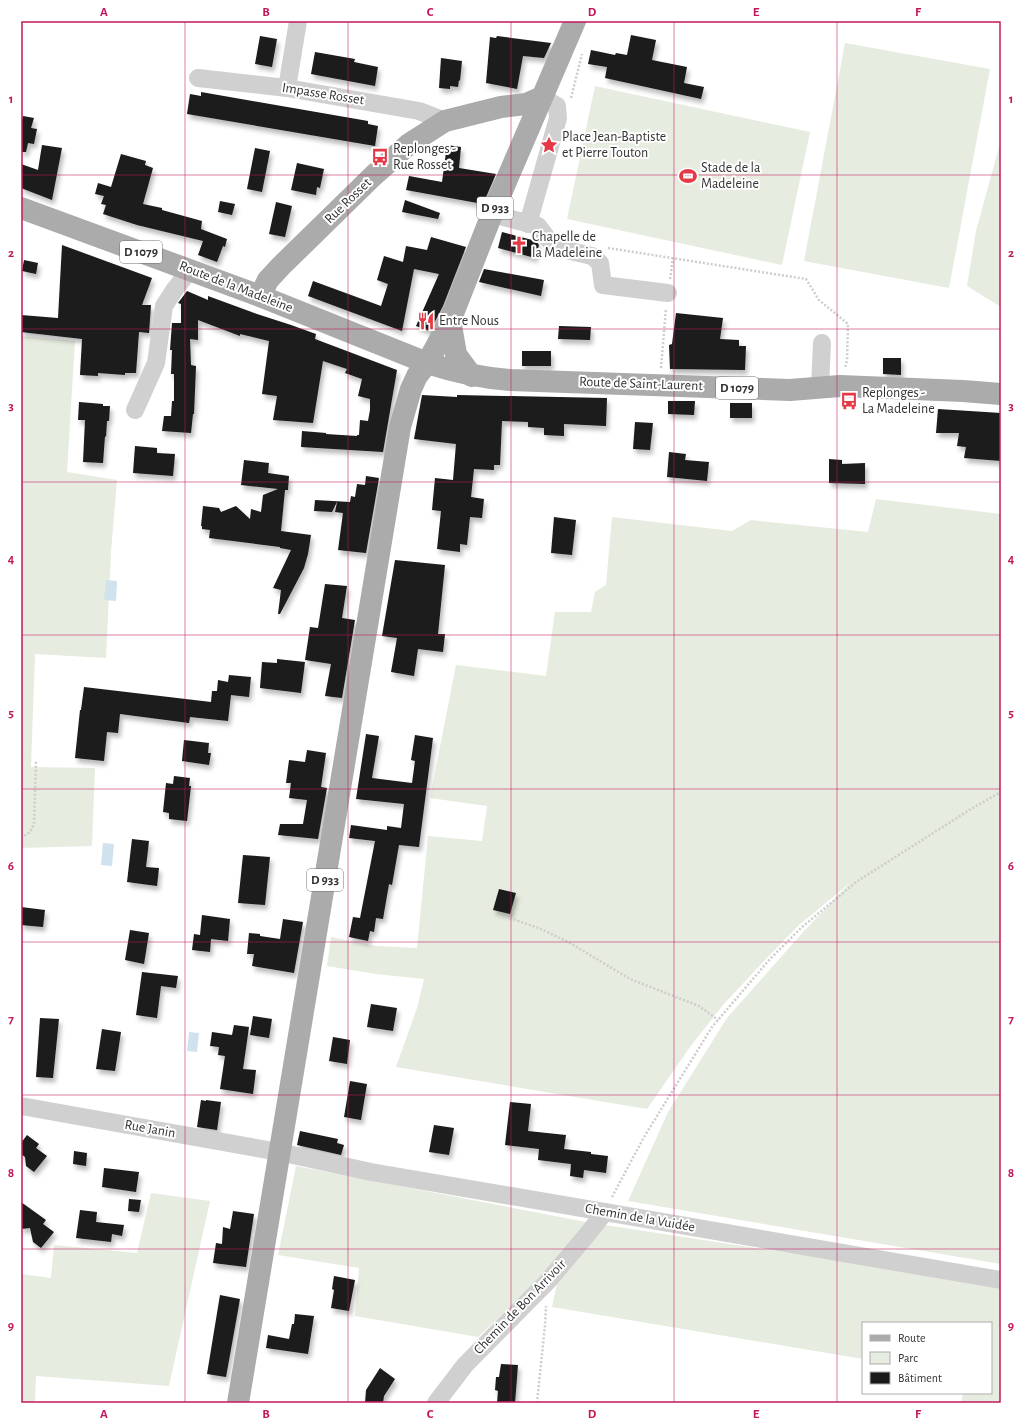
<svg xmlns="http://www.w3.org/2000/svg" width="1022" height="1424" viewBox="0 0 1022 1424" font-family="'Alegreya Sans',sans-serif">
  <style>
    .green { fill: #e6ecdf }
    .water { fill: #cfe2ee }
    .building { fill: #1a1a1a; filter: url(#shadow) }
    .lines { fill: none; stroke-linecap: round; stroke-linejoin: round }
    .path { stroke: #cdcdcd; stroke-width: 2.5; stroke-dasharray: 2 2; stroke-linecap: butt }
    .minor { stroke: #d0d0d0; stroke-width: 18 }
    .major { stroke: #ababab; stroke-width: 22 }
    .grid { fill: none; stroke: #c2185b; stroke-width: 1; stroke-opacity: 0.55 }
    .labels { text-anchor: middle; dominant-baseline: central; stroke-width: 4; stroke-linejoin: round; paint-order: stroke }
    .shield { fill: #fff; stroke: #707070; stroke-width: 1 }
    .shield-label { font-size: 13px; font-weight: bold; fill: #333 }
    .street-label { font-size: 14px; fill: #333; stroke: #fff }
    .poi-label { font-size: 14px; fill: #333; stroke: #fff; text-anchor: start }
    .neatline { fill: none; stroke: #c2185b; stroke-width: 1.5 }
    .grid-label { font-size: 13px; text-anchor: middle; font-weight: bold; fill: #c2185b }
  </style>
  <defs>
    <filter id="shadow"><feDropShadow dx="2.5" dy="4.5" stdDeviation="2" flood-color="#0004"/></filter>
  </defs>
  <rect width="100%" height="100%" fill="#fff"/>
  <g class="green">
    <path d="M845,43l145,26 -41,219 -145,-27z"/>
    <path d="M595,86l215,46 -28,133 -215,-46z"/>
    <path d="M1001,140v167l-34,-21 9,-55z"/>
    <path d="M21,336l54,5 -8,131 50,8 -6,72 -5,106 -71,-4 -4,113 64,1 -3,78 -71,2z"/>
    <path d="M876,499l125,15v750l-373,-63 40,-89 59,-94 77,-87 46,-48 -51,42 -34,35 -42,45 -33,42 -43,62 -251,-42 21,-59 7,-29 -48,-5 -49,-8 4,-29 45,9 41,2 11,-112 54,5 5,-35 -57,-8 26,-133 90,11 9,-64h36l4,-20 11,-7 6,-68 120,14 19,-11 117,12z"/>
    <path d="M296,1166l290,56 -9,19 -52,52 -47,44 -123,-21 4,-48 -81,-13z"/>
    <path d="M151,1193l59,8 -41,185 -133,-10 -1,27h-14v-129l30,4 3,-33 83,8z"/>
    <path d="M605,1225l296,45 100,18v115h-40l2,-10h28v-70h-128v36l-311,-52 5,-24z"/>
  </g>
  <g class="water">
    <path d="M106,580l11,1 -1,20 -12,-1z"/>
    <path d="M103,843l11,1 -2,22 -11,-1z"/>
    <path d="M189,1032l10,1 -2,19 -10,-1z"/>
  </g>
  <g class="building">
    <path d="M631,35l25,5 -4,20 35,7 -3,16 20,4 -3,12 -96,-21 2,-11 -19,-3 3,-14 24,5 1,-2 11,2z"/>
    <path d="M260,36l17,3 -5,28 -17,-3z"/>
    <path d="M497,36l54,7 -7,15 -21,-2 -6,33 -31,-6 4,-46 6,1z"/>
    <path d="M315,52l40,7 -1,3 24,5 -3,19 -64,-12z"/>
    <path d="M441,58l21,3 -2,20 -1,-1 -1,7 -8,-1v3l-11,-1z"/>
    <path d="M201,92l167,29v3l10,2 -3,20 -188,-32 3,-20 11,2z"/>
    <path d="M23,116l11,2 -3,10 6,1 -3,15 -6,-1 -2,9h-5v-28z"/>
    <path d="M42,145l20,3 -10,52 -31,-12v-24l17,6z"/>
    <path d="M447,145l14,2 -2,21 37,6 -13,30 -77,-14 3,-14 33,6z"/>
    <path d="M255,148l15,3 -8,41 -15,-3z"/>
    <path d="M121,154l25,7 -1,4 8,3 -10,36 19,4v2l40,11 -1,8 26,10 -2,8 -2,-1 -6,16 -19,-7 5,-14 -66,-16 -34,-11 3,-9 -5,-1 3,-8 -9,-2 3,-11 13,4z"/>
    <path d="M297,163l27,6 -4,19 -3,-1 -1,8 -25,-5z"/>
    <path d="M405,200l35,13 -2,6 -36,-7z"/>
    <path d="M220,201l15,3 -3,11 -14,-3z"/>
    <path d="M276,202l16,4 -7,31 -16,-3z"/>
    <path d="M502,232l34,9 3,4 -4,13 -37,-10z"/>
    <path d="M431,237l35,10 -23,59 -13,25 -14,-5 23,-52 -25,-5 -12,62 -94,-35 5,-15 68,25 7,-22 -11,-4 7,-24 19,6 3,-16 21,4z"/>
    <path d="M62,245l90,33 -10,27h9l-2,28 -10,-1 -3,41h-11v2l-27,-2v3l-18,-1 2,-36 -61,-7v-17l37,3z"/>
    <path d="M24,260l14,3 -2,11 -14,-3z"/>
    <path d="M484,269l60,11 -3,16 -62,-14z"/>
    <path d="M187,291l21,9v-4l49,18 34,11 25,9 -1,5 82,31 -14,82 -82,-5 1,-16 24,2v1l31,2v-1h2l1,-15 8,1 2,-11v-11l-12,-3 4,-17 -17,-6 2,-4 -24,-8 -10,62 -40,-3 4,-24 -15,-2 7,-53 -29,-7v2l-42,-16v20l-8,-1 1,26 5,1 -2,48h-1l-2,19 -29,-2 2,-15h7l1,-15h2v-27h-3l1,-24h-2l2,-27h9v-19l-3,-1z"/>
    <path d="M676,313l47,5 -3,21 19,1v6h7l-1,24 -75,-1 -1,-24 3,-1z"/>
    <path d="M559,326l32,1 -1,13 -32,-1z"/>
    <rect x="522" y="351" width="29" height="15"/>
    <path d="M883,358h18v17l-18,-1z"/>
    <path d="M422,395l35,2v-2l150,3 -1,28 -42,-2v12l-20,-1v-7l-16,-1v-5l-26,-1 -2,44h-6v5l-20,-1 -3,28 13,2 -2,19 -12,-1 -3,28 -7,-1v8l-23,-3 4,-38 -9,-1 3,-32 18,2 3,-36 -42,-5z"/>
    <path d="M668,401h27l-1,14 -26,-1z"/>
    <path d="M79,402l24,2v2h7l-1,15h-2l-1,16 -1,-1 -2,27 -20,-1 2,-42h-7z"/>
    <rect x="730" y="403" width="22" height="15"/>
    <path d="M938,409l63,4v48l-37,-3 2,-11 -9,-1 2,-13h-23z"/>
    <path d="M635,422l18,1 -3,27 -17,-1z"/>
    <path d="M135,446l22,2v5l18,1 -2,22 -40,-3z"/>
    <path d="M669,452l17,2 -1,6 24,2 -2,19 -40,-4z"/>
    <path d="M829,459l13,1v4l23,-1v21l-36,-1z"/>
    <path d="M244,460l25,3 -1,10 21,3 -1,14h-3l-4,41 30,4 -3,19 -4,14 -24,46h-2l3,-24 -8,-2 18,-38 -11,-2v-1l-71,-9 1,-8 -8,-1v-3h-1l2,-20 16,2 2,4 15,-6 14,13 1,-10 10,3 2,-17 15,-6 -37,-4z"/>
    <path d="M366,476l13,2 -13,75 -28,-3 5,-37 -8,-1 2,-10 -5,10 -18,-1 1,-11 35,2 1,-6 4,1 2,-13 8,1z"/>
    <path d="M554,517l22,3 -4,35 -21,-2z"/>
    <path d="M395,560l50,5 -7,69h7l-2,18 -25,-3 -4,27 -23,-4 6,-34 -15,-2z"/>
    <path d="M325,584l22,2 -5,32 13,2 -13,78 -17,-2 6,-32 -26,-4 5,-33 8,1z"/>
    <path d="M277,659l28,3 -4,31 -41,-5 2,-26 15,1z"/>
    <path d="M229,675l22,2 -2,20 -18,-2 -3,26 -38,-4 -1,6 -69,-9 -2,19 -11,-1 -3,29 -29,-3 5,-48h1l3,-23 127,15 1,-11h5l1,-11 10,2z"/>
    <path d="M366,734l13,2 -7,42 40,5 3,-22 -4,-1 4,-25 18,3 -14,109 -20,-2 -7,40 -3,-1 -6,35 -7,-1 -2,14 -4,-1 -2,10 -19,-4 4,-20 7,1 15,-77 -26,-3 2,-13 36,5v-4l14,2 3,-24 -48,-5z"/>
    <path d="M184,740l25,3 -1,10h3l-2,12 -27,-4z"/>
    <path d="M307,750l19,3 -5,34 6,1 -9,51 -40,-4 2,-11h23l4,-24 -18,-2 2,-15h-5l3,-23 16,2z"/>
    <path d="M174,776l16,2 -1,8h2l-4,35 -18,-2v-6l-6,-1 3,-29 7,1z"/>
    <path d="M132,839l17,2 -3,26 13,1 -2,18 -30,-4z"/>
    <path d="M243,855l27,2 -5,48 -27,-2z"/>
    <path d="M499,889l17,4 -6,21 -17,-4z"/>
    <path d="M21,907l24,3 -2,17 -22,-2z"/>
    <path d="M202,915l28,4 -2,22 -17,-2 -1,13 -18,-2 2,-16 6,1z"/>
    <path d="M283,919l20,3 -9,51 -42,-7 2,-12h-7l2,-21 11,1v2l20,3z"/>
    <path d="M130,930l19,3 -5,31 -19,-4z"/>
    <path d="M142,972l36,4 -2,12 -15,-2 -4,32 -21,-3z"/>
    <path d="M371,1004l26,4 -4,23 -26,-4z"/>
    <path d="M253,1016l19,3 -3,19 -19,-3z"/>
    <path d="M40,1018l19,1 -6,59 -17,-1z"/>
    <path d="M234,1025l15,2 -6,42 13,1 -3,24 -33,-5 5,-33 -7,-1 1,-8 -9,-1 2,-14 20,3z"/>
    <path d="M102,1029l19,3 -6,39 -19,-2z"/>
    <path d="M333,1037l17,3 -3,24 -18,-3z"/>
    <path d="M350,1081l17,3 -6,36 -17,-3z"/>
    <path d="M201,1100l5,1v-1l15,2 -4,28 -20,-3z"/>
    <path d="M510,1102l21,2 -3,27 38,4 -2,14 27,3v2l17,2 -2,17 -22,-3 -1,8 -13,-2 1,-12 -33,-4 1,-11 -34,-4z"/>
    <path d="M434,1125l20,3 -5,27 -20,-3z"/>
    <path d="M300,1131l38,8 -1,4 7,2 -3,10 -44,-10z"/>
    <path d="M27,1135l12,9 -3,4 11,8 -13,16 -8,-6 -1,-9 -4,-3v-11z"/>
    <path d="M74,1151l13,2 -1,13 -13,-2z"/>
    <path d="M104,1168l35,4 -3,20 -34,-5z"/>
    <path d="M129,1199l12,1 -2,12 -11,-1z"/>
    <path d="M21,1202l25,18 -3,4 11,8 -13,16 -8,-6 -3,-14 -9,1z"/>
    <path d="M80,1210l17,2 -1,10 28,3 -2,11 -10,-2 -1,8 -35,-4z"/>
    <path d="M233,1211l21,3 -8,53 -33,-4 3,-20 6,1 1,-17 7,2z"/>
    <path d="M334,1276l21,4 -6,31 -18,-3 3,-18 -2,-1z"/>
    <path d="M220,1295l20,4 -14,78 -19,-3z"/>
    <path d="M295,1314l19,2 -6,38 -42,-6 2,-13 21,4 3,-15h2z"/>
    <path d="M501,1364l17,1 -3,38h-18l1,-12 -3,-1 1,-13h3z"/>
    <path d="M380,1368l15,11 -11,17 -1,7h-18l1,-13z"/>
  </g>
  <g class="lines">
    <g class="path">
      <path d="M571,98l11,-44"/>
      <path d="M608,248l198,31 13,21 29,24 -1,37 -2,7"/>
      <path d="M670,279l3,-21"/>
      <path d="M661,368l5,-60"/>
      <path d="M21,838l9,-6 4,-8 2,-63"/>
      <path d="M510,918l31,11 29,14 60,36 69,27 19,14"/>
      <path d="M612,1197l32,-60 68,-110 58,-68 31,-31 55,-46 115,-73 30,-17"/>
      <path d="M537,1403l8,-78 1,-19"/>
    </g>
    <g class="minor">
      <path d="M198,78l89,10 132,23 26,10"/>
      <path d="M287,88l11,-67"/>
      <path d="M492,214l46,12 9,12 10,10 35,8 8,7 3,22 65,8"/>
      <path d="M528,224l30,-106 -1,-12 -15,-9"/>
      <path d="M820,387l2,-44"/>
      <path d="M135,410l21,-47 8,-57 11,-17 15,-19"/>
      <path d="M21,1106l258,46 92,20 630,108"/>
      <path d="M436,1403l29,-38 83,-84 38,-45 19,-24"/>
    </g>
    <g class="major">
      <path d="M21,208l239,88 167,67c28,9 54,15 83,17l280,10 50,-4 123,5 38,3"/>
      <path d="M260,296l8,-16 13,-14 92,-90 36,-32 36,-23 56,-14 25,-3 16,-7"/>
      <path d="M450,320l6,34 4,6 12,16"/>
      <path d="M238,1403l162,-976 11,-38 6,-13 10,-13 9,-16 18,-36 38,-97 83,-193"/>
    </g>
  </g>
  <path class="grid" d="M185,21v1382M348,21v1382M511,21v1382M674,21v1382M837,21v1382M21,175h980M21,329h980M21,482h980M21,635h980M21,789h980M21,942h980M21,1095h980M21,1249h980"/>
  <defs>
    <g id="sight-bare" transform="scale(1.38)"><path d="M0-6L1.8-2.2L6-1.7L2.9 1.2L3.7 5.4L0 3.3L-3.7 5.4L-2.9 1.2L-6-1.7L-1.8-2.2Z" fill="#e63946" stroke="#fff" stroke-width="2.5" paint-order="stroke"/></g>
    <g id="bus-bare" transform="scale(1.38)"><path d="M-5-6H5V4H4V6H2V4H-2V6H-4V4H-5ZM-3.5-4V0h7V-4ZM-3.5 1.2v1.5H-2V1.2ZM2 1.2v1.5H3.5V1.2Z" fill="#e63946" stroke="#fff" stroke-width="2.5" paint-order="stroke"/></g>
    <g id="stadium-bare" transform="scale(1.38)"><path d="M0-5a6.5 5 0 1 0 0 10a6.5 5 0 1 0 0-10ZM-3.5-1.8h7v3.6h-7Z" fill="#e63946" stroke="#fff" stroke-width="2.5" paint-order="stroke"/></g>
    <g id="church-bare" transform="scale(1.38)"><path d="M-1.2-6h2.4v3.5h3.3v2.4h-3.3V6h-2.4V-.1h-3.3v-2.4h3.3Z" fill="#e63946" stroke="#fff" stroke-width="2.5" paint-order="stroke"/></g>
    <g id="restaurant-bare" transform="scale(1.38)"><path d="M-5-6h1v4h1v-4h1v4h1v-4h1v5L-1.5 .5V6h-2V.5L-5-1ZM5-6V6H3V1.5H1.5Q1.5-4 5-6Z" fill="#e63946" stroke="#fff" stroke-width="2.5" paint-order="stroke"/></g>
  </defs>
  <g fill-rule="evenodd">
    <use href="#sight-bare" x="549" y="145"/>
    <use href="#bus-bare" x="380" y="157"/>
    <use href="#stadium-bare" x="688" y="176"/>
    <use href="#church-bare" x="519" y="245"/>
    <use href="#restaurant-bare" x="426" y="321"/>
    <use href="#bus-bare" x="849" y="401"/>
  </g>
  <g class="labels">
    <g class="shield">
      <rect x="477" y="197" width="36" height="22" rx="3"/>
      <rect x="120" y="241" width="42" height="22" rx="3"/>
      <rect x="716" y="377" width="42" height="22" rx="3"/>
      <rect x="307" y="869" width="36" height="22" rx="3"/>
    </g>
    <g class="shield-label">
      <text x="495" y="208">D 933</text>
      <text x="141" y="252">D 1079</text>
      <text x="737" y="388">D 1079</text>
      <text x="325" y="880">D 933</text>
    </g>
    <g class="street-label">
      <text transform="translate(323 94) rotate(9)">Impasse Rosset</text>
      <text transform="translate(348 201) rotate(-44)">Rue Rosset</text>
      <text transform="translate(236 287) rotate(21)">Route de la Madeleine</text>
      <text transform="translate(641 384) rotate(2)">Route de Saint-Laurent</text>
      <text transform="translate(150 1129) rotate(10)">Rue Janin</text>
      <text transform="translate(640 1218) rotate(10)">Chemin de la Vuidée</text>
      <text transform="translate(520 1307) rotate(-46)">Chemin de Bon Arrivoir</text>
    </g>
    <g class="poi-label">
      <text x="562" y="137">Place Jean-Baptiste<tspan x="562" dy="16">et Pierre Touton</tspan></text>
      <text x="393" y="149">Replonges -<tspan x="393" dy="16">Rue Rosset</tspan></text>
      <text x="701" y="168">Stade de la<tspan x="701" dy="16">Madeleine</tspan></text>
      <text x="532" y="237">Chapelle de<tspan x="532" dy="16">la Madeleine</tspan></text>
      <text x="439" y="321">Entre Nous</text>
      <text x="862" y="393">Replonges -<tspan x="862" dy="16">La Madeleine</tspan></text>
    </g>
  </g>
  <rect width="1022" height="1424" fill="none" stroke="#ffffff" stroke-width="44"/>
  <rect x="862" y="1322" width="130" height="72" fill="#ffffff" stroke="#adadad"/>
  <rect x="870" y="1335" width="20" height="6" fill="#ababab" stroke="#adadad"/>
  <text x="898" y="1342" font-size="12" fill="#333333">Route</text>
  <rect x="870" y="1352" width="20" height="12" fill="#e6ecdf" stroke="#adadad"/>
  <text x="898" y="1362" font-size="12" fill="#333333">Parc</text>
  <rect x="870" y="1372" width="20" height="12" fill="#1a1a1a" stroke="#adadad"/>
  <text x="898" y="1382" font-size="12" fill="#333333">Bâtiment</text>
  <rect x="22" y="22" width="978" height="1380" class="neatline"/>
  <g class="grid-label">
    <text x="104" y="16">A</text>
    <text x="266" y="16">B</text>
    <text x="430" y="16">C</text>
    <text x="592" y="16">D</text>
    <text x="756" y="16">E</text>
    <text x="918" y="16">F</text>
    <text x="11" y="103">1</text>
    <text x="1011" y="103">1</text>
    <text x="11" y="257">2</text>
    <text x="1011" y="257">2</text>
    <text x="11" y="410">3</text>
    <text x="1011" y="410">3</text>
    <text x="11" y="563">4</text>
    <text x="1011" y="563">4</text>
    <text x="11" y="717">5</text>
    <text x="1011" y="717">5</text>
    <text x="11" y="870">6</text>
    <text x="1011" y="870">6</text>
    <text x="11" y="1023">7</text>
    <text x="1011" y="1023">7</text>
    <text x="11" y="1177">8</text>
    <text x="1011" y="1177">8</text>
    <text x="11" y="1330">9</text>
    <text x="1011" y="1330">9</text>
    <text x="104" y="1418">A</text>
    <text x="266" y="1418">B</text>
    <text x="430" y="1418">C</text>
    <text x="592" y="1418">D</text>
    <text x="756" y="1418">E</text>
    <text x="918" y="1418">F</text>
  </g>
</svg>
